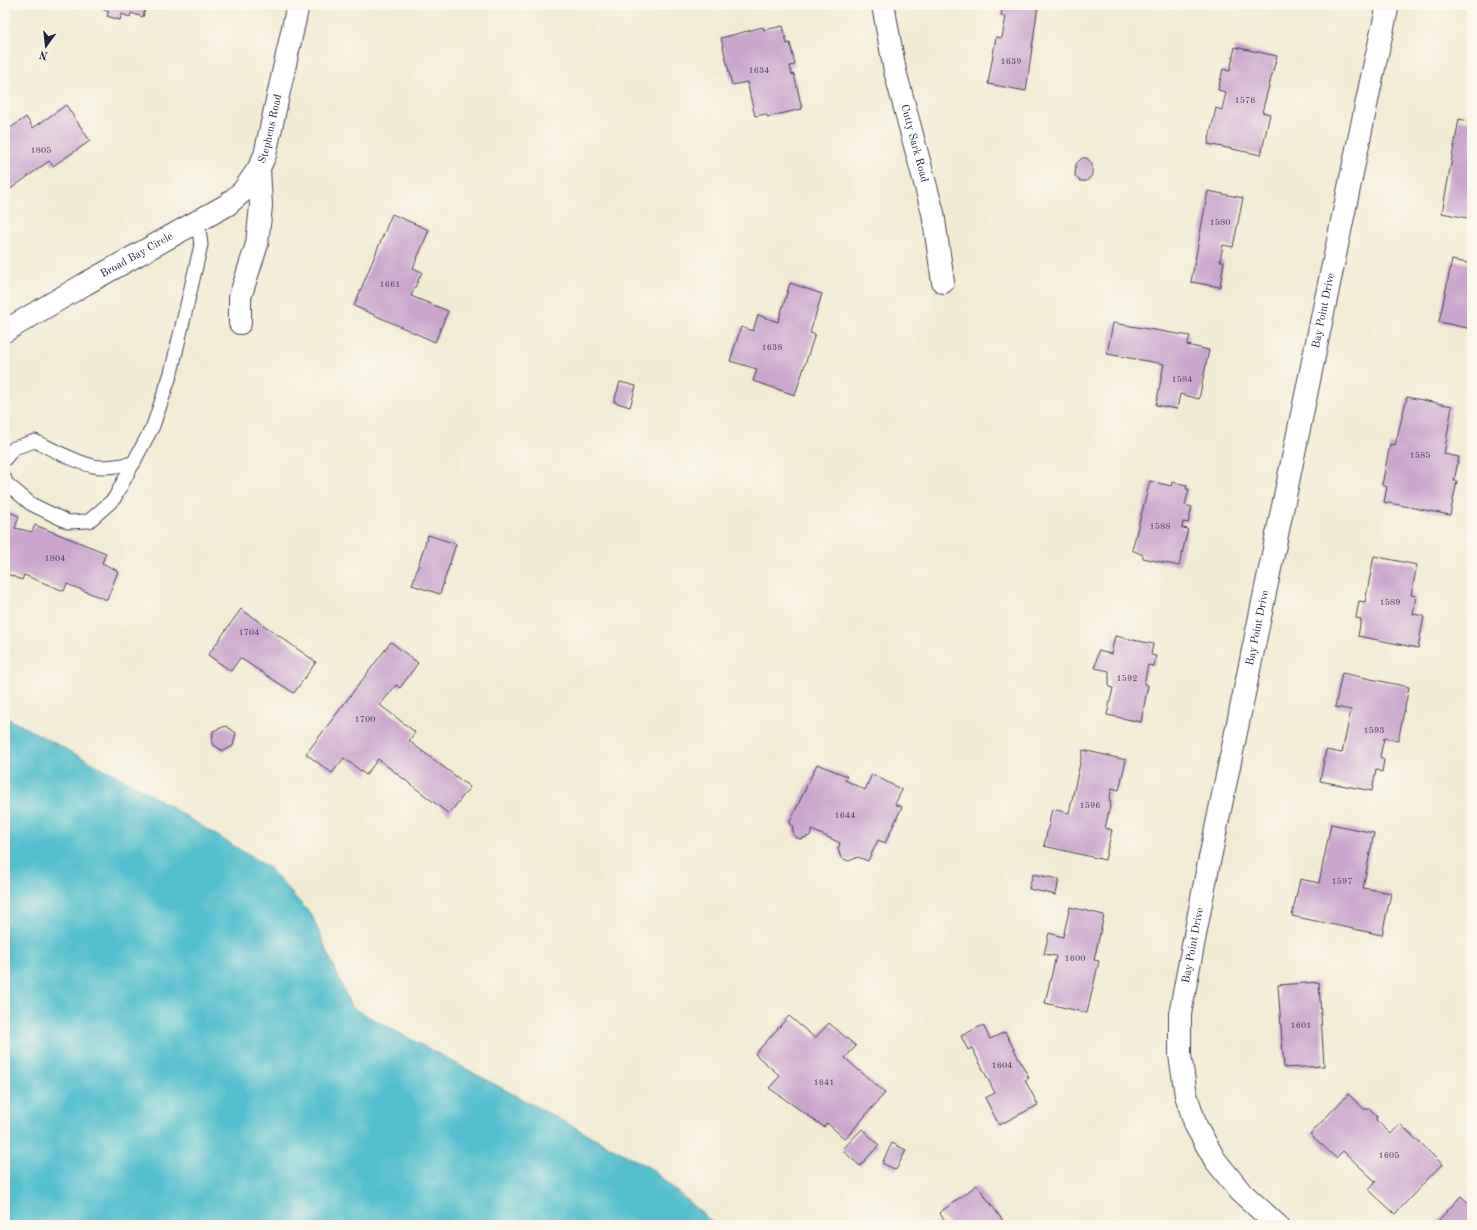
<svg xmlns="http://www.w3.org/2000/svg" width="1477" height="1230" viewBox="0 0 1477 1230" font-family="'Old Standard TT',serif">
  <style>
    .water { fill: #53bece; stroke: #3a7084 }
    .building { fill: #cba5ce }
    .lines { fill: none; stroke-linecap: round; stroke-linejoin: round }
    .service-casing { stroke: #414052; stroke-width: 15 }
    .minor-casing { stroke: #414052; stroke-width: 24 }
    .service { stroke: #fff; stroke-width: 13 }
    .minor { stroke: #fff; stroke-width: 22 }
    .labels { text-anchor: middle; dominant-baseline: central; stroke-width: 3.5; stroke-linejoin: round; paint-order: stroke }
    .number-label { font-size: 9px; fill: #4c4360 }
    .street-label { font-size: 11px; fill: #22223b; stroke: #fbf7ec }
  </style>
  <rect width="100%" height="100%" fill="#fbf7ec"/>
  <filter id="ink" filterUnits="userSpaceOnUse"><feTurbulence type="fractalNoise" baseFrequency=".025" numOctaves="2"/><feDisplacementMap in="SourceGraphic" scale="8" xChannelSelector="R" yChannelSelector="G"/><feConvolveMatrix kernelMatrix="1 2 1 2 8 2 1 2 1" color-interpolation-filters="sRGB"/></filter>
  <filter id="wash" filterUnits="userSpaceOnUse"><feTurbulence type="fractalNoise" baseFrequency=".012" numOctaves="4" result="noise"/><feDisplacementMap in="SourceGraphic" scale="16" xChannelSelector="R" yChannelSelector="G"/><feGaussianBlur stdDeviation="0.9" result="paint"/><feColorMatrix in="noise" values="0 0 0 0 0 0 0 0 0 0 0 0 0 0 0 0 0 1.4 0 .05"/><feComposite in="paint" operator="in"/></filter>
  <g filter="url(#wash)">
    <rect width="100%" height="100%" fill="#f2ebd3"/>
    <path class="water" d="M5,717l135,71 128,79 44,49 39,91 299,161 65,57h-710z"/>
    <g id="blocks">
      <g class="building">
        <path d="M89,5h57l-3,12 -12,-4 -1,4 -8,-3 -2,6 -13,-4 2,-5z"/>
        <path d="M1003,5h35l-12,86 -38,-7 8,-47 6,1 4,-22h-5z"/>
        <path d="M783,26l4,18 3,-1 5,22 -5,1 2,9 2,-1 8,35 -35,8 -1,-3 -11,2 -8,-34 -15,3 -11,-47 42,-11 1,3z"/>
        <path d="M1235,47l42,9 -15,56 8,2 -9,41 -53,-11 8,-36 6,2 4,-18 -8,-2 5,-21 7,2z"/>
        <path d="M66,105l24,36 -37,25 -4,-5 -44,32v-31l1,-1 -1,-2v-27l21,-15 7,11z"/>
        <path d="M1459,119l13,3v97l-30,-6z"/>
        <path d="M1082,158h5l5,6v11l-5,6h-7l-5,-5 1,-12z"/>
        <path d="M1208,191l35,7 -10,49 -10,-2 -3,16h4l-4,26 -29,-5z"/>
        <path d="M392,214l37,16 -16,38 9,4 -11,24 37,15 -13,31 -81,-36z"/>
        <path d="M1452,260l20,4v65l-33,-7z"/>
        <path d="M790,283l32,11 -12,39 5,1 -20,61 -42,-14 4,-12 -27,-8 11,-34 12,4 5,-16 20,7z"/>
        <path d="M1113,323l77,13 -3,9 22,5 -10,49 -19,-5 -3,15 -21,-4 8,-41 -57,-10z"/>
        <path d="M620,382l16,4 -6,21 -16,-5z"/>
        <path d="M1407,397l45,9 -8,48 15,3 -5,24h3l-7,34 -66,-13 3,-15 -5,-2 8,-41 5,1z"/>
        <path d="M1150,481l21,5 1,-4 15,3 -1,4h3l-4,16 7,2 -4,16 -5,-1 -1,6 6,1 -9,37 -36,-8v-3l-11,-5z"/>
        <path d="M5,510l14,6 -4,12 17,4 3,-7 71,28 -4,10 16,8 -11,29 -40,-16 -3,7 -40,-16 -2,5 -17,-7z"/>
        <path d="M428,535l28,9 -16,50 -28,-9z"/>
        <path d="M1374,556l43,9 -6,30 5,1 -3,18 11,2 -6,32 -60,-12 3,-17 -5,-1 3,-17 6,1z"/>
        <path d="M241,609l75,53 -22,31 -54,-35 -9,13 -23,-16z"/>
        <path d="M1115,636l38,8 -2,11 5,1 -2,10 -6,-1 -4,19 4,1 -7,37 -34,-7 6,-27 -4,-1v-16l-14,-3 3,-17 13,3z"/>
        <path d="M391,642l27,21 -18,25 -4,-3 -16,20 35,27 -6,9 61,46 -21,27 -71,-55 -12,16 -22,-17 -12,15 -26,-19z"/>
        <path d="M1342,673l67,14 -11,54 -14,-3 -4,19 4,3 -2,12 -6,-2 -4,21 -52,-10 6,-31 16,3 9,-43 -16,-3z"/>
        <path d="M226,726l10,7 -3,13 -10,5 -11,-7 1,-13z"/>
        <path d="M1083,750l43,10 -7,30 -7,-2 -3,13 2,1 -6,26 7,2 -7,30 -61,-14 8,-37 17,4z"/>
        <path d="M817,764l30,12 -2,4 20,10 7,-16 30,16 -7,14 7,3 -17,36 -7,-3 -10,21 -10,-4 -9,4 -8,-3 -3,-9 2,-6 -28,-13 -2,6 -10,3 -6,-3 -2,-11 -3,-1z"/>
        <path d="M1331,824l43,9 -11,55 28,5 -9,42 -90,-19 8,-37 19,4z"/>
        <path d="M1033,874l26,5 -3,16 -27,-6z"/>
        <path d="M1070,907l34,8 -10,45 5,1 -12,52 -42,-10 11,-47 -12,-2 5,-21 14,4z"/>
        <path d="M1319,982l5,84 -40,2 -6,-83z"/>
        <path d="M789,1016l26,22 14,-15 27,23 -11,12 40,35 -40,46 -18,-16 -3,4 -55,-39 11,-12 -25,-22z"/>
        <path d="M983,1025l7,14 15,-7 24,46 -4,2 13,25 -39,20 -14,-27 10,-5 -23,-45 -4,2 -7,-14z"/>
        <path d="M1348,1094l16,15h6l7,7 -1,4 15,14 9,-10 42,40 -47,50 -26,-24 7,-8 -33,-31 -7,7 -26,-24z"/>
        <path d="M862,1129l17,16 -19,21 -18,-16z"/>
        <path d="M892,1143l14,7 -10,20 -14,-7z"/>
        <path d="M977,1185l29,40h-57l-10,-12z"/>
        <path d="M1461,1196l11,10v19h-38z"/>
      </g>
    </g>
  </g>
  <g filter="url(#ink)">
    <use href="#blocks" fill-opacity="0" stroke="#414052" stroke-width="1"/>
    <g class="lines">
      <g class="service-casing">
        <g id="service">
          <path d="M5,459l9,-11 21,-7c19,9 38,20 58,25 13,3 28,-1 41,-3"/>
          <path d="M5,479l1,4 25,21 37,18 21,-1 25,-22 39,-73 18,-53 30,-128 -3,-24"/>
        </g>
      </g>
      <g class="minor-casing">
        <g id="minor">
          <path id="s1" d="M883,5l12,66 38,142 10,69"/>
          <path id="s2" d="M240,323v-26l17,-53 4,-38 -2,-38 6,-13 33,-150"/>
          <path id="s3" d="M5,331l80,-47 142,-79 16,-14 16,-23"/>
          <path id="s4" d="M1277,1225l-37,-34 -25,-31 -19,-34 -10,-31 -6,-40v-41l26,-137 167,-805 15,-67"/>
        </g>
      </g>
      <use href="#service" class="service"/>
      <use href="#minor" class="minor"/>
    </g>
  </g>
  <g class="labels">
    <g class="number-label">
      <text x="1011" y="61">1639</text>
      <text x="759" y="70">1634</text>
      <text x="1245" y="100">1576</text>
      <text x="41" y="150">1805</text>
      <text x="1220" y="222">1580</text>
      <text x="390" y="284">1661</text>
      <text x="772" y="347">1638</text>
      <text x="1182" y="379">1584</text>
      <text x="1420" y="455">1585</text>
      <text x="1160" y="526">1588</text>
      <text x="55" y="558">1804</text>
      <text x="1390" y="602">1589</text>
      <text x="249" y="632">1704</text>
      <text x="1127" y="678">1592</text>
      <text x="365" y="719">1700</text>
      <text x="1374" y="730">1593</text>
      <text x="1090" y="805">1596</text>
      <text x="845" y="815">1644</text>
      <text x="1342" y="881">1597</text>
      <text x="1075" y="958">1600</text>
      <text x="1301" y="1025">1601</text>
      <text x="1002" y="1065">1604</text>
      <text x="824" y="1082">1641</text>
      <text x="1389" y="1155">1605</text>
    </g>
    <g class="street-label">
      <text stroke="none"><textPath href="#s2" startOffset="199">Stephens Road</textPath></text>
      <text stroke="none"><textPath href="#s1" startOffset="142">Cutty Sark Road</textPath></text>
      <text stroke="none"><textPath href="#s3" startOffset="152">Broad Bay Circle</textPath></text>
      <text stroke="none"><textPath href="#s4" startOffset="961">Bay Point Drive</textPath></text>
      <text stroke="none"><textPath href="#s4" startOffset="637">Bay Point Drive</textPath></text>
      <text stroke="none"><textPath href="#s4" startOffset="313">Bay Point Drive</textPath></text>
    </g>
  </g>
  <rect width="1477" height="1230" fill="none" stroke="#fbf7ec" stroke-width="20"/>
  <g transform="translate(46 46) rotate(195)" stroke="#fbf7ec" stroke-width="3" paint-order="stroke">
  <path d="M0-3L7 15L0 10L-7 15Z" fill="#22223b"/>
  <text y="-6" font-size="11" font-weight="bold" text-anchor="middle" fill="#22223b">N</text>
  </g>
</svg>
